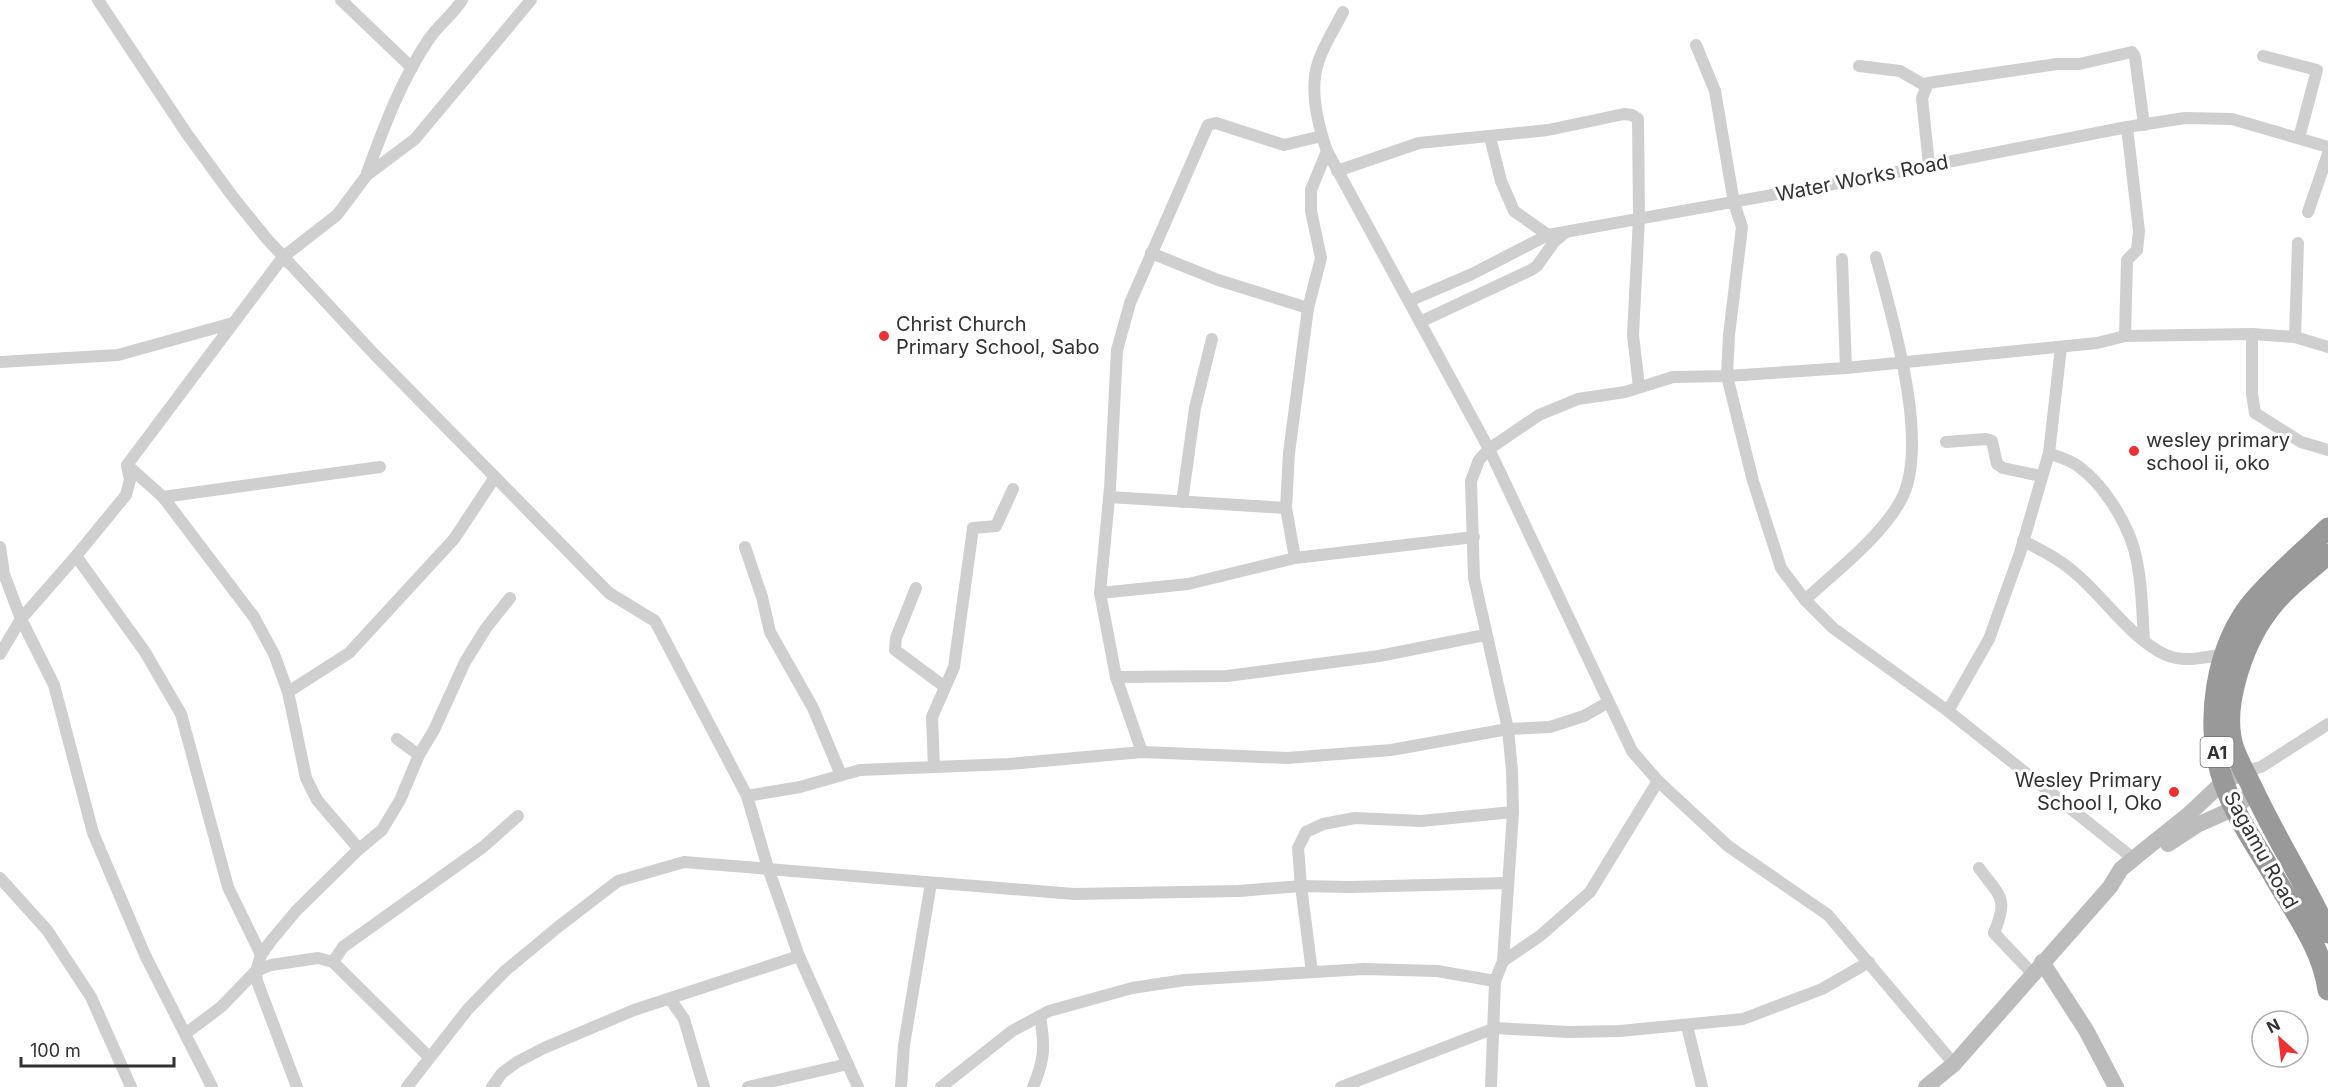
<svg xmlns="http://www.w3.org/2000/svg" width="2328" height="1087" viewBox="0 0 2328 1087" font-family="Inter,sans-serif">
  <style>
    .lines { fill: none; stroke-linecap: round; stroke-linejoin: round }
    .street { stroke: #cfcfcf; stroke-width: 12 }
    .secondary { stroke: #bcbcbc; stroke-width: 16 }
    .highway { stroke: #999; stroke-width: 21 }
    .poi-dot { fill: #ec3033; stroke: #fff; stroke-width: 2 }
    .labels { text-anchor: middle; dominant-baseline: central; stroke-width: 6; stroke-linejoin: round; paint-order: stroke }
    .shield { fill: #fff; stroke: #707070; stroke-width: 1.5 }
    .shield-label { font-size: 18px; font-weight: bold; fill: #323232 }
    .street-label { font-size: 20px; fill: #323232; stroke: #fff }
    .poi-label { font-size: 20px; fill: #323232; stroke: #fff; text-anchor: start }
  </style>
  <rect width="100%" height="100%" fill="#fff"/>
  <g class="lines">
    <g class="street">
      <path d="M98,0l89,134 46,63 34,42 108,116 234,238 46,28 92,175 21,72 31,88 59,131"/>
      <path d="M341,0l71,68"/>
      <path d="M1343,12c-8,16 -20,34 -25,51 -9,27 0,62 9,88l162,298 143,302 26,30 70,65 100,69 126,149"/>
      <path d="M1696,45l19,46 19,112 8,24 -13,108 -2,41 26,105 28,87 24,32 28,28 115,83 186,148"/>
      <path d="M2263,56l54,14 -18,68"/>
      <path d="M1859,66l41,5 26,15"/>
      <path d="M1490,137l11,44 13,30 34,24"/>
      <path d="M1929,165l-7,-67 6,-15 129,-19h22l53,-12 3,5 9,68"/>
      <path d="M1337,171l82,-28 129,-13 76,-16 8,1 6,4 1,99 -6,117 6,52"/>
      <path d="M367,173c17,-46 34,-93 62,-134 10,-15 24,-24 33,-39"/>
      <path d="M2308,212l20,-58"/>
      <path d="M1151,253l67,27 90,28"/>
      <path d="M283,257l54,-42 30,-40 48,-36 116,-139"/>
      <path d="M1842,259l4,109"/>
      <path d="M1409,301l63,-27 76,-39 313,-56 266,-52 58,-9 47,1 96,28"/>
      <path d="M1420,322l111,-52 6,-4 17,-24 12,-10"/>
      <path d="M2252,334v60l3,19 46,29 27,8"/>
      <path d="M2125,336l2,-76 10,-10 2,-19 -12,-104"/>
      <path d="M2295,337l3,-94"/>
      <path d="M0,362l118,-7 115,-32"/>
      <path d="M1946,442l40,-3 6,2 5,23 6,4 38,8"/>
      <path d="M2049,453c9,4 21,7 29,13 25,18 47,53 56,83 8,29 8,62 10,91"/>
      <path d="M127,465l36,32 91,120 20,37 14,38 18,86 11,22 42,49"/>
      <path d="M163,497l217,-30"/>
      <path d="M1109,497l177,11"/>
      <path d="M1182,502l13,-94 17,-69"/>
      <path d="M2023,541c18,9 36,18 51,31 30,25 57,67 92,83 19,8 41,2 59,-1"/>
      <path d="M0,547l4,27 17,45 33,66 39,148 52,122 67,132"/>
      <path d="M745,547l17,50 8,35 43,76 28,67"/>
      <path d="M76,556l69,96 36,62 47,173 33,68"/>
      <path d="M1295,558l-9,-50 3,-55 19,-145 13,-50 -10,-47v-21l16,-39"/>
      <path d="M916,588l-20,50 -1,12 50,37"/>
      <path d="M1100,593l88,-9 107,-26 179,-21"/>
      <path d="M1805,600c31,-29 76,-63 96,-100 30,-56 -9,-183 -25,-243"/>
      <path d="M0,654l21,-35 55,-63 50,-61 4,-15 -3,-15 156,-208 4,5"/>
      <path d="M1116,677l111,-1 152,-20 106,-21"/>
      <path d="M288,692l61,-39 105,-114 41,-62 -4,-4"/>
      <path d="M1948,711l41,-72 31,-86 29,-100 12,-106"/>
      <path d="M397,739l22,16"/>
      <path d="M1142,752l-26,-75 -16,-84 10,-105 7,-138 13,-47 78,-178 8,-2 68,22 38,-9"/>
      <path d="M934,767l-2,-50 22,-50 19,-139 23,-2 17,-37"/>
      <path d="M2245,771l16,-4 67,-43"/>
      <path d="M747,796l53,-9 60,-17 149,-6 133,-12 145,6 104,-8 117,-21 42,-2 34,-11 23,-13"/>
      <path d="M1979,868c21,29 30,29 15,65l38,40"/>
      <path d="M0,878l47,52 44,67 40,90"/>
      <path d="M1503,961l37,-25 50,-44 68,-111"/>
      <path d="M333,962l96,95"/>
      <path d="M1312,972l-11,-86 -3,-38 8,-16 17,-8 32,-6 66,3 92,-9"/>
      <path d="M670,999l14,20 20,68"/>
      <path d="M1687,1026l15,61"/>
      <path d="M185,1034l36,-27 35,-36 15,-6 47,-7 15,4 10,-15 140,-100 35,-31"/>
      <path d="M297,1087l-40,-106 -1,-10 5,-16 10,-14 25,-30 63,-62 23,-19 18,-30 19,-45 15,-25 31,-68 21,-34 24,-30"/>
      <path d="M407,1087l61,-78 37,-38 53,-44 60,-46 66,-19 390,32 165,-3 62,-5 49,1 157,-4"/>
      <path d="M492,1087l10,-14 15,-11 27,-14 90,-38 165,-54"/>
      <path d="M748,1087l100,-23"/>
      <path d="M901,1087l3,-42 27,-162"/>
      <path d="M941,1087l71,-56 37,-20 83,-23 53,-8 179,-11 73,2 58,10"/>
      <path d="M1033,1087c12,-28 12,-41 7,-71"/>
      <path d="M1341,1087l154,-59 73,4 52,-1 123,-12 79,-30 47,-27"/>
      <path d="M1491,1087l4,-106 8,-20 10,-149 -1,-41 -4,-42 -34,-151 -3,-97 8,-21 10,-11 50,-34 39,-16 47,-7 48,-15 54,-1 119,-8 251,-25 28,-7 127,-2 43,3 33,10"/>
    </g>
    <g class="secondary">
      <path d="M2168,844l29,-19 38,-17 19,-17"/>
      <path d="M2042,962l44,68 30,57"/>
      <path d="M1926,1087l28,-23 156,-177 11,-18 27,-22 40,-32 35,-33 22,-11"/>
    </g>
    <g class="highway">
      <path d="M2328,528c-24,23 -50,45 -72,70 -41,45 -53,129 -32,185 12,36 36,68 54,100 20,34 45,68 50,107"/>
      <path d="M2328,554c-20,18 -44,35 -60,57 -25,33 -48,98 -34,138 5,13 12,26 18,38 23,50 53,96 76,146"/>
    </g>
  </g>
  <g class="poi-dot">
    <circle cx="884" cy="336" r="6"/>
    <circle cx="2134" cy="451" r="6"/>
    <circle cx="2174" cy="792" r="6"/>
  </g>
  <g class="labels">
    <rect class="shield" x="2200.5" y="737" width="33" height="30" rx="4.5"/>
    <g class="shield-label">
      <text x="2217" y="752">A1</text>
    </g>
    <g class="street-label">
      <text transform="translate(1862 178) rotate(-11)">Water Works Road</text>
      <text transform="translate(2261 850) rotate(61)">Sagamu Road</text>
    </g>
    <g class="poi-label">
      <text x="896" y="324">Christ Church<tspan x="896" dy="23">Primary School, Sabo</tspan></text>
      <text x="2146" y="440">wesley primary<tspan x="2146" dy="23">school ii, oko</tspan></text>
      <text x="2162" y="780" text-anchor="end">Wesley Primary<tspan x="2162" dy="23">School I, Oko</tspan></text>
    </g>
  </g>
  <g transform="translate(2280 1039) rotate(333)"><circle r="28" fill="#ffffff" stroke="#adadad" stroke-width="1.5"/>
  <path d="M0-4.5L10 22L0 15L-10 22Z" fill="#ec3033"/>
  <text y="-9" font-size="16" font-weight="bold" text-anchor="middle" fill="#323232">N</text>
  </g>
  <path d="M21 1057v9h153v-9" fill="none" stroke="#323232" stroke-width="3"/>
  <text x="30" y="1057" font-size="18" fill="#323232" stroke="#ffffff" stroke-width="4.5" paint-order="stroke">100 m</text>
</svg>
